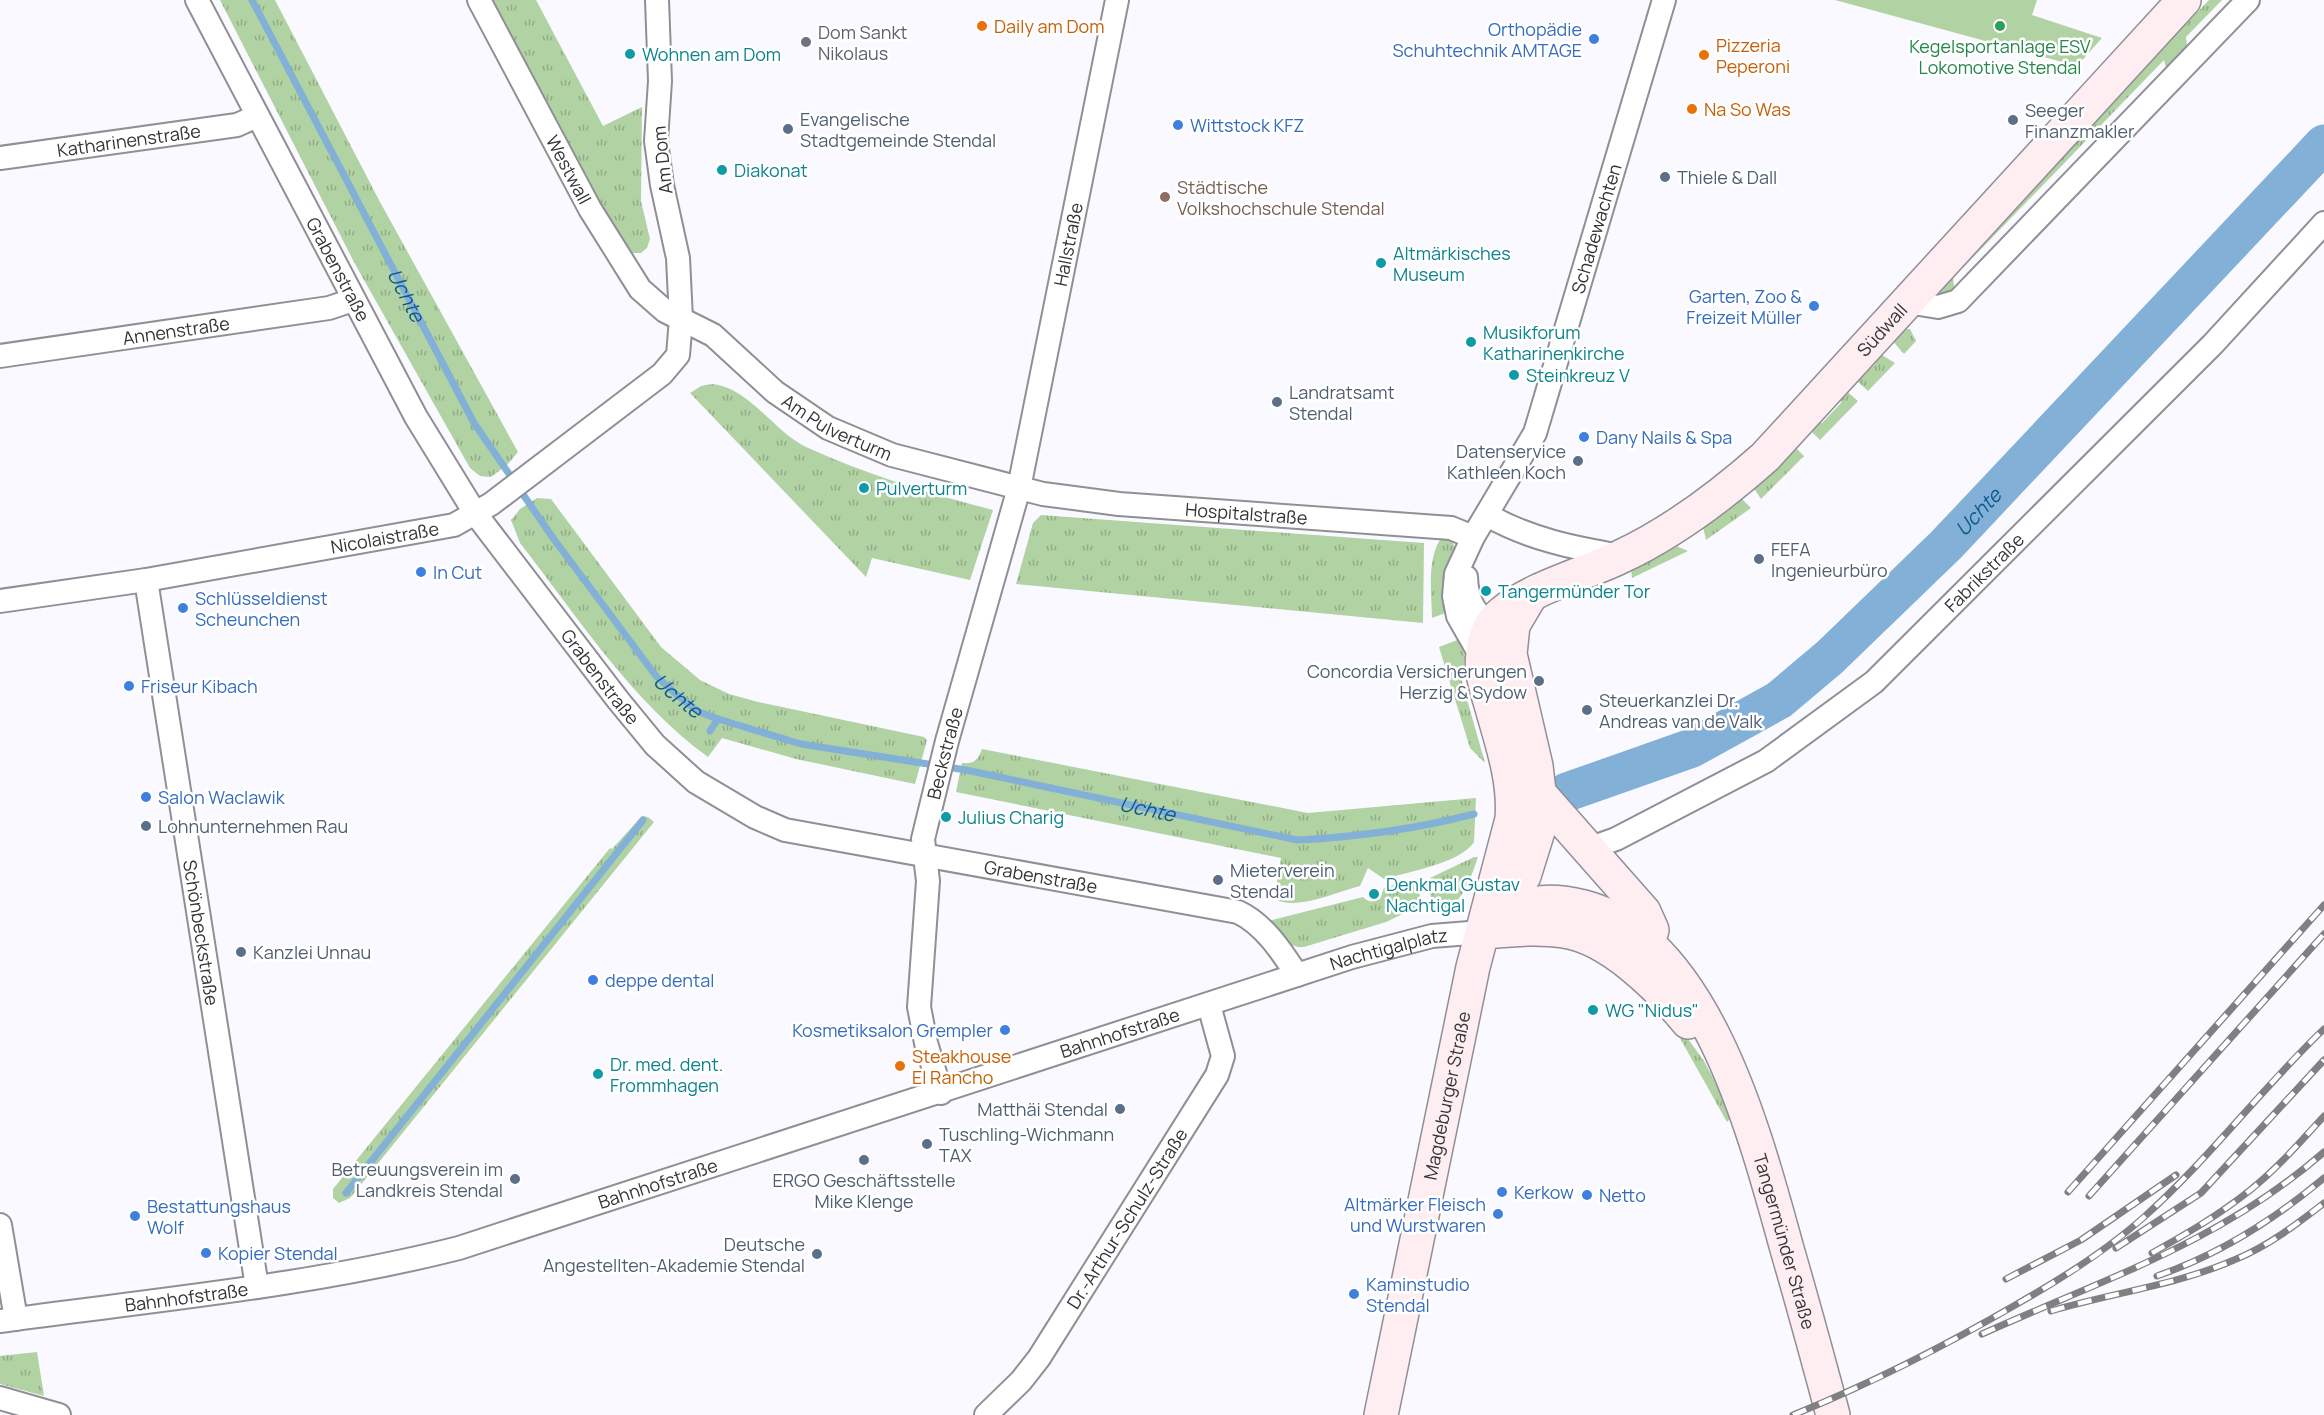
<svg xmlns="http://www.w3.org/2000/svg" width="2324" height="1415" viewBox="0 0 2324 1415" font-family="Manrope,sans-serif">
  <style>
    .grass { fill: url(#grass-tufts) }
    .pitch { fill: #b1d2a3 }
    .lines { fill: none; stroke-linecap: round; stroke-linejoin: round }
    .stream { stroke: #82b0d7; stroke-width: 7 }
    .river { stroke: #82b0d7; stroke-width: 39 }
    .minor-casing { stroke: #8f8f95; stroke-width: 26 }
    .secondary-casing { stroke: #8f8f95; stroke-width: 36 }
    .minor { stroke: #fff; stroke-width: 22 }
    .secondary { stroke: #feeef1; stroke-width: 33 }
    .rail-casing { stroke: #808083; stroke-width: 7 }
    .rail { stroke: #fff; stroke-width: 4.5; stroke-dasharray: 14; stroke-linecap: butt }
    .food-dot { fill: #e8710a; stroke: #fff; stroke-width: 2 }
    .leisure-dot { fill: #2e9e5b; stroke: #fff; stroke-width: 2 }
    .shop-dot { fill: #3f7fe0; stroke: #fff; stroke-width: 2 }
    .worship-dot { fill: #6b7280; stroke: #fff; stroke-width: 2 }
    .culture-dot { fill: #0f9aa8; stroke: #fff; stroke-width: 2 }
    .service-dot { fill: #5c6f8a; stroke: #fff; stroke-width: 2 }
    .education-dot { fill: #8d6e63; stroke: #fff; stroke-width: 2 }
    .labels { text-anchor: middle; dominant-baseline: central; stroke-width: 5; stroke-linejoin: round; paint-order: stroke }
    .food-label { font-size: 18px; fill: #c56008; stroke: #fff; text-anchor: start }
    .shop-label { font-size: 18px; fill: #366cbe; stroke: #fff; text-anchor: start }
    .worship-label { font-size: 18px; fill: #5b616d; stroke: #fff; text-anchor: start }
    .leisure-label { font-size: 18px; fill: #27864d; stroke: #fff }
    .culture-label { font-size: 18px; fill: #0d838f; stroke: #fff; text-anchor: start }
    .service-label { font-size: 18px; fill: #4e5e75; stroke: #fff; text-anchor: start }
    .street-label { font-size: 18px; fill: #343436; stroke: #fff }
    .education-label { font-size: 18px; fill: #785e54; stroke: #fff; text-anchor: start }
    .water-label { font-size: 20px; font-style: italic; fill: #0e598b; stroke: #fff }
  </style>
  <defs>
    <pattern id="grass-tufts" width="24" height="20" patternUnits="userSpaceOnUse" patternTransform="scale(1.5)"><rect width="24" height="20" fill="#b1d2a3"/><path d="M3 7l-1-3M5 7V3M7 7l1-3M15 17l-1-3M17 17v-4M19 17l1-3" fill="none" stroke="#91ab86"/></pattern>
  </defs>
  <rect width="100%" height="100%" fill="#faf9ff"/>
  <g class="grass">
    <path d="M220,0h55l105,202 138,250 -10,12 -17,13 -11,-1 -10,-8 -115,-204z"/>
    <path d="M487,0h49l67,126 39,-19 -1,94 9,38 -3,9 -6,5h-16z"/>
    <path d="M2209,0h13l-36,37 1,9 -21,22 -2,-8 -211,218 2,16 -19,-2 -1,-4z"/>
    <path d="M1901,329h9l6,12 -12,13 -13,-15z"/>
    <path d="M1877,352l18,11 -27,28 -14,-13 5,-5 6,1 11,-11z"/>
    <path d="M712,384c38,4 61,47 94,63 59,27 124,47 187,63l-23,70 -98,-22 -6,19 -176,-184 11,-7z"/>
    <path d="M1844,389l14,12 -38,39 -11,-11 6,-6h7l19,-20 -1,-11z"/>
    <path d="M1794,446l10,10 -43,43 -8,-12z"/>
    <path d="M537,498l14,1 110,148 39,33 29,14 29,8 166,35 3,3 -12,44 -119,-25 -74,-21 -14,19c-77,-56 -130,-140 -188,-214l-9,-23 9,-11z"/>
    <path d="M1741,498l10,10 -45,32 -3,-13z"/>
    <path d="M1041,515l383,28 -1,80 -407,-39 17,-61z"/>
    <path d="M1442,537l10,1 3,12 -9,20 2,42 -16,6c0,-25 -6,-60 10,-81z"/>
    <path d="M1674,545l14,6 -56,27 -1,-9z"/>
    <path d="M1460,639l5,18 -3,25 23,81 -15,-15 -31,-101z"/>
    <path d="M982,749l326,64 168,-15 -2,44c-13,21 -66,30 -90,37l-16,-11 -8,18c-24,6 -63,25 -86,13l7,-41 -325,-66 6,-29c13,1 16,-3 20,-14z"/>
    <path d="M642,816l6,1 6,5 -304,376 -11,5 -6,-5v-9l277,-341 2,1z"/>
    <path d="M1474,857h4c-9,26 -15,46 -41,58l-8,-24 1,-13z"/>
    <path d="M1407,881c10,4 12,11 15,21l-3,4 -33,16 -82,25c-17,2 -26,-15 -36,-26l95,-24c5,5 10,6 17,2l4,-11z"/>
    <path d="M1683,1032l21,29 29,55 -6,6 -46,-82 -2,-7z"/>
    <path d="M37,1352l7,44 -44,-12v-28z"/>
  </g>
  <path class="pitch" d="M1835,0h202l-5,15 70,23 -25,28z"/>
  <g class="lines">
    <g class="stream">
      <path id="s1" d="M252,0l222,423 79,115 103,138 21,19 22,17 19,7 83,25 165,26 331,70c59,-3 119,-11 177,-26"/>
      <path d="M710,731l8,-12"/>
      <path d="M346,1193l297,-373"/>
    </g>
    <path class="river" id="s2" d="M1567,792l125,-44 87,-48 51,-43 116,-112 378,-401"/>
    <g class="minor-casing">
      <g id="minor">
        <path id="s3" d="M197,0l219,417 59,96 143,187 37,45 41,37 59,35 30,13 453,82c26,12 44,40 59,63"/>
        <path id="s4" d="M479,0l111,209 50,80 25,22 48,24 62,57 53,36 64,27 151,39 76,10 332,24 22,9"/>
        <path id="s5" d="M0,158l237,-33 20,-9"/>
        <path d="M1907,302l31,5 20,-6 290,-301"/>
        <path id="s6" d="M0,356l329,-48 24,-8"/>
        <path d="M1487,515c42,24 87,33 134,41"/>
        <path d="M1466,577c1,32 15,39 33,60"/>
        <path id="s7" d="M146,580l111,707"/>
        <path id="s8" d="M0,601l146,-21 308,-55 37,-21 171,-130 16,-19 3,-36 -3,-61 -16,-73 -6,-44 4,-60 -3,-81"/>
        <path id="s9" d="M1482,658l-24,-42 -4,-20 2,-22 17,-37 62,-104 129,-433"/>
        <path id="s10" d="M1588,849l28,-10 150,-78 108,-79 339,-338 111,-121"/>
        <path id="s11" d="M941,1093l-15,-50 -7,-36 9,-126 -5,-42 24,-98 72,-253 98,-488"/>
        <path d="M0,1225l16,94"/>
        <path id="s12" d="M0,1321c154,-21 309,-35 459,-73l893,-291 80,-21 50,-4"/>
        <path d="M0,1398l59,17"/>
        <path id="s13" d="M986,1415l35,-34 18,-23 178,-283 6,-19 -14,-51"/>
      </g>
    </g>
    <g class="secondary-casing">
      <g id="secondary">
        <path d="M1539,793l105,119 8,18 -5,13"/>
        <path d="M1495,916l29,-40 15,-48 2,-19 -5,-43 -26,-112 3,-29 16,-27"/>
        <path id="s14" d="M1482,932c17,-10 33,-24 52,-28 17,-4 34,-1 50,3 123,33 173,234 203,342 16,55 31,110 46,166"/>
        <path d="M1484,932c26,-2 53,-5 79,-1 46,6 96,56 125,91"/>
        <path id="s15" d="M1381,1415l92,-448 39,-148c3,-39 -10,-75 -20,-111 -5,-17 -12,-37 -9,-54 1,-15 6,-30 18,-40 31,-27 82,-39 119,-57 54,-25 101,-61 145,-100l419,-457"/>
      </g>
    </g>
    <use href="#minor" class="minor"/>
    <use href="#secondary" class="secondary"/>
    <g class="rail-casing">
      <g id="rail">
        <path d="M2068,1192l256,-287"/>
        <path d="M2089,1196l235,-262"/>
        <path d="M2116,1248l85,-55 123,-133"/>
        <path d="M2152,1253c34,-19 67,-38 97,-62 28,-22 51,-49 75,-75"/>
        <path d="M2157,1276c61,-21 118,-57 167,-98"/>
        <path d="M2006,1279l75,-39 95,-65"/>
        <path d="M2051,1311c60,-18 126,-26 183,-51 33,-13 63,-36 90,-57"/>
        <path d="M1982,1334c122,-55 239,-92 342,-182"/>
        <path d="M1793,1415c79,-32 150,-68 224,-111 44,-25 89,-53 127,-87 65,-58 117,-128 180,-188"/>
      </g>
    </g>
    <use href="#rail" class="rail"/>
  </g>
  <g class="food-dot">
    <circle cx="982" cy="26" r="6"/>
    <circle cx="1704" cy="55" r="6"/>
    <circle cx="1692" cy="109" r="6"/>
    <circle cx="900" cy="1066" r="6"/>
  </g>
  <circle class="leisure-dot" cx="2000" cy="26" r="6"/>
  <g class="shop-dot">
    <circle cx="1594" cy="39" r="6"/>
    <circle cx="1178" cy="125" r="6"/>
    <circle cx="1814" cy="306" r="6"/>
    <circle cx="1584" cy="437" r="6"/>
    <circle cx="421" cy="572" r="6"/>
    <circle cx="183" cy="608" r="6"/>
    <circle cx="129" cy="686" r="6"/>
    <circle cx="146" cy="797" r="6"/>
    <circle cx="593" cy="980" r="6"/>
    <circle cx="1005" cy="1030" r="6"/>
    <circle cx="1502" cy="1192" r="6"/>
    <circle cx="1587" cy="1195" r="6"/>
    <circle cx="1498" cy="1214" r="6"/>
    <circle cx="135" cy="1216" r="6"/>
    <circle cx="206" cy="1253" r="6"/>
    <circle cx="1354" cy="1294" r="6"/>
  </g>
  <circle class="worship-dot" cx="806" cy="42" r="6"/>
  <g class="culture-dot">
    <circle cx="630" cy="54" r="6"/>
    <circle cx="722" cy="170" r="6"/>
    <circle cx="1381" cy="263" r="6"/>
    <circle cx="1471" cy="342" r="6"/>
    <circle cx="1514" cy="375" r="6"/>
    <circle cx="864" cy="488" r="6"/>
    <circle cx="1486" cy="591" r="6"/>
    <circle cx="946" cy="817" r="6"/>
    <circle cx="1374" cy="894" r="6"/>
    <circle cx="1593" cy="1010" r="6"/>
    <circle cx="598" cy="1074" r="6"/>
  </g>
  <g class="service-dot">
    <circle cx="2013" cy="120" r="6"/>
    <circle cx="788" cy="129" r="6"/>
    <circle cx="1665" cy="177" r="6"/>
    <circle cx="1277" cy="402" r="6"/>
    <circle cx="1578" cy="461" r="6"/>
    <circle cx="1759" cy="559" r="6"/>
    <circle cx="1539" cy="681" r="6"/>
    <circle cx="1587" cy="710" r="6"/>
    <circle cx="146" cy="826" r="6"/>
    <circle cx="1218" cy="880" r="6"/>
    <circle cx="241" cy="952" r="6"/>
    <circle cx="1120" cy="1109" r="6"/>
    <circle cx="927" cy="1144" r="6"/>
    <circle cx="864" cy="1160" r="6"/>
    <circle cx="515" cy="1179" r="6"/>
    <circle cx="817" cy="1254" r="6"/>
  </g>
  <circle class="education-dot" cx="1165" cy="197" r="6"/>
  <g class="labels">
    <g class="food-label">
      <text x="994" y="26">Daily am Dom</text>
      <text x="1716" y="45">Pizzeria<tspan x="1716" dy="21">Peperoni</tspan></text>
      <text x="1704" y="109">Na So Was</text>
      <text x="912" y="1056">Steakhouse<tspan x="912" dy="21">El Rancho</tspan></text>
    </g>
    <g class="shop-label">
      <text x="1582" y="29" text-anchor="end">Orthopädie<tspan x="1582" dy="21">Schuhtechnik AMTAGE</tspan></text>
      <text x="1190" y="125">Wittstock KFZ</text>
      <text x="1802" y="296" text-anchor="end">Garten, Zoo &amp;<tspan x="1802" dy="21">Freizeit Müller</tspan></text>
      <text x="1596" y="437">Dany Nails &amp; Spa</text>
      <text x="433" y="572">In Cut</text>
      <text x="195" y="598">Schlüsseldienst<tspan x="195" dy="21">Scheunchen</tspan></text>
      <text x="141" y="686">Friseur Kibach</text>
      <text x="158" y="797">Salon Waclawik</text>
      <text x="605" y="980">deppe dental</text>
      <text x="993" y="1030" text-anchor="end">Kosmetiksalon Grempler</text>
      <text x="1514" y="1192">Kerkow</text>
      <text x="1599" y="1195">Netto</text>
      <text x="1486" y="1204" text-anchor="end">Altmärker Fleisch<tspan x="1486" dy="21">und Wurstwaren</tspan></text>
      <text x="147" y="1206">Bestattungshaus<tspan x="147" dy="21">Wolf</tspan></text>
      <text x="218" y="1253">Kopier Stendal</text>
      <text x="1366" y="1284">Kaminstudio<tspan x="1366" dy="21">Stendal</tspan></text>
    </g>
    <g class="worship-label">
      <text x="818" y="32">Dom Sankt<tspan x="818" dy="21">Nikolaus</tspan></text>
    </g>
    <g class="leisure-label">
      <text x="2000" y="46">Kegelsportanlage ESV<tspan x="2000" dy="21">Lokomotive Stendal</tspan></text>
    </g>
    <g class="culture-label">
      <text x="642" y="54">Wohnen am Dom</text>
      <text x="734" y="170">Diakonat</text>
      <text x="1393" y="253">Altmärkisches<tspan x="1393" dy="21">Museum</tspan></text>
      <text x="1483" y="332">Musikforum<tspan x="1483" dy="21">Katharinenkirche</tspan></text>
      <text x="1526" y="375">Steinkreuz V</text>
      <text x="876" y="488">Pulverturm</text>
      <text x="1498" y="591">Tangermünder Tor</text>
      <text x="958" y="817">Julius Charig</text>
      <text x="1386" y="884">Denkmal Gustav<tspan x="1386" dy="21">Nachtigal</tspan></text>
      <text x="1605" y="1010">WG "Nidus"</text>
      <text x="610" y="1064">Dr. med. dent.<tspan x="610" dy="21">Frommhagen</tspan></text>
    </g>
    <g class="service-label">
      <text x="2025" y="110">Seeger<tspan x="2025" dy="21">Finanzmakler</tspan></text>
      <text x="800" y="119">Evangelische<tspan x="800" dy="21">Stadtgemeinde Stendal</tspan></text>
      <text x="1677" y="177">Thiele &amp; Dall</text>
      <text x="1289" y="392">Landratsamt<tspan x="1289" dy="21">Stendal</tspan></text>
      <text x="1566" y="451" text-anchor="end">Datenservice<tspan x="1566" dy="21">Kathleen Koch</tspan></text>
      <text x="1771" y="549">FEFA<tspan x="1771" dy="21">Ingenieurbüro</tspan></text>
      <text x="1527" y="671" text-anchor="end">Concordia Versicherungen<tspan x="1527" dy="21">Herzig &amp; Sydow</tspan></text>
      <text x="1599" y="700">Steuerkanzlei Dr.<tspan x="1599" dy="21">Andreas van de Valk</tspan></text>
      <text x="158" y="826">Lohnunternehmen Rau</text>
      <text x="1230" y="870">Mieterverein<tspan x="1230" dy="21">Stendal</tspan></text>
      <text x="253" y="952">Kanzlei Unnau</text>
      <text x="1108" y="1109" text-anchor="end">Matthäi Stendal</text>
      <text x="939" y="1134">Tuschling-Wichmann<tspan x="939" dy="21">TAX</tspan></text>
      <text x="503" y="1169" text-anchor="end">Betreuungsverein im<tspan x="503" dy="21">Landkreis Stendal</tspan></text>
      <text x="864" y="1180" text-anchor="middle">ERGO Geschäftsstelle<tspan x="864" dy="21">Mike Klenge</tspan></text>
      <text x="805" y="1244" text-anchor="end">Deutsche<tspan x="805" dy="21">Angestellten-Akademie Stendal</tspan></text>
    </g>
    <g class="street-label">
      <text stroke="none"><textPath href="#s5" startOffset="130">Katharinenstraße</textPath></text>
      <text transform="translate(662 160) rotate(-96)">Am Dom</text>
      <text stroke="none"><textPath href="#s4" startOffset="192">Westwall</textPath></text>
      <text stroke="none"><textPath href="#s9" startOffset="466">Schadewachten</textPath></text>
      <text stroke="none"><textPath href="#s11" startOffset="870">Hallstraße</textPath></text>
      <text stroke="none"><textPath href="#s3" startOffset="304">Grabenstraße</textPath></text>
      <text stroke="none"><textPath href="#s15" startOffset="1306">Südwall</textPath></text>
      <text stroke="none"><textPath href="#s6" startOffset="178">Annenstraße</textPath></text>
      <text stroke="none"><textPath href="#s4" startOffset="574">Am Pulverturm</textPath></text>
      <text stroke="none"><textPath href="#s4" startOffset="996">Hospitalstraße</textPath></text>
      <text stroke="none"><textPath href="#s8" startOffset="390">Nicolaistraße</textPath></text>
      <text stroke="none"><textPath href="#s10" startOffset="488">Fabrikstraße</textPath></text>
      <text stroke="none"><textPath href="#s3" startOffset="790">Grabenstraße</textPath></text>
      <text stroke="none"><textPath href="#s11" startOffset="346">Beckstraße</textPath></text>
      <text stroke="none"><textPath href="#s3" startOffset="1294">Grabenstraße</textPath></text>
      <text stroke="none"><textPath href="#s7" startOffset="357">Schönbeckstraße</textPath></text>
      <text stroke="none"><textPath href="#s12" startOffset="1442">Nachtigalplatz</textPath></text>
      <text stroke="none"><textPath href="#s12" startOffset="1160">Bahnhofstraße</textPath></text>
      <text stroke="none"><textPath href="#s15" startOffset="326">Magdeburger Straße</textPath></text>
      <text stroke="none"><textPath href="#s12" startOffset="674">Bahnhofstraße</textPath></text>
      <text stroke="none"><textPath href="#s13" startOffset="243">Dr.-Arthur-Schulz-Straße</textPath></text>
      <text stroke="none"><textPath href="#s14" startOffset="516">Tangermünder Straße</textPath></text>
      <text stroke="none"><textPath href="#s12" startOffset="188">Bahnhofstraße</textPath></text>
    </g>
    <g class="education-label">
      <text x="1177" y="187">Städtische<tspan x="1177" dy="21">Volkshochschule Stendal</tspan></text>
    </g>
    <g class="water-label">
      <text stroke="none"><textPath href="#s1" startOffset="333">Uchte</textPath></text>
      <text stroke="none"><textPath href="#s2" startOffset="506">Uchte</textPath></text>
      <text stroke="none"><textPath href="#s1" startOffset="819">Uchte</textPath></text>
      <text stroke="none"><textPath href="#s1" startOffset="1305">Uchte</textPath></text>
    </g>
  </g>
</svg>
